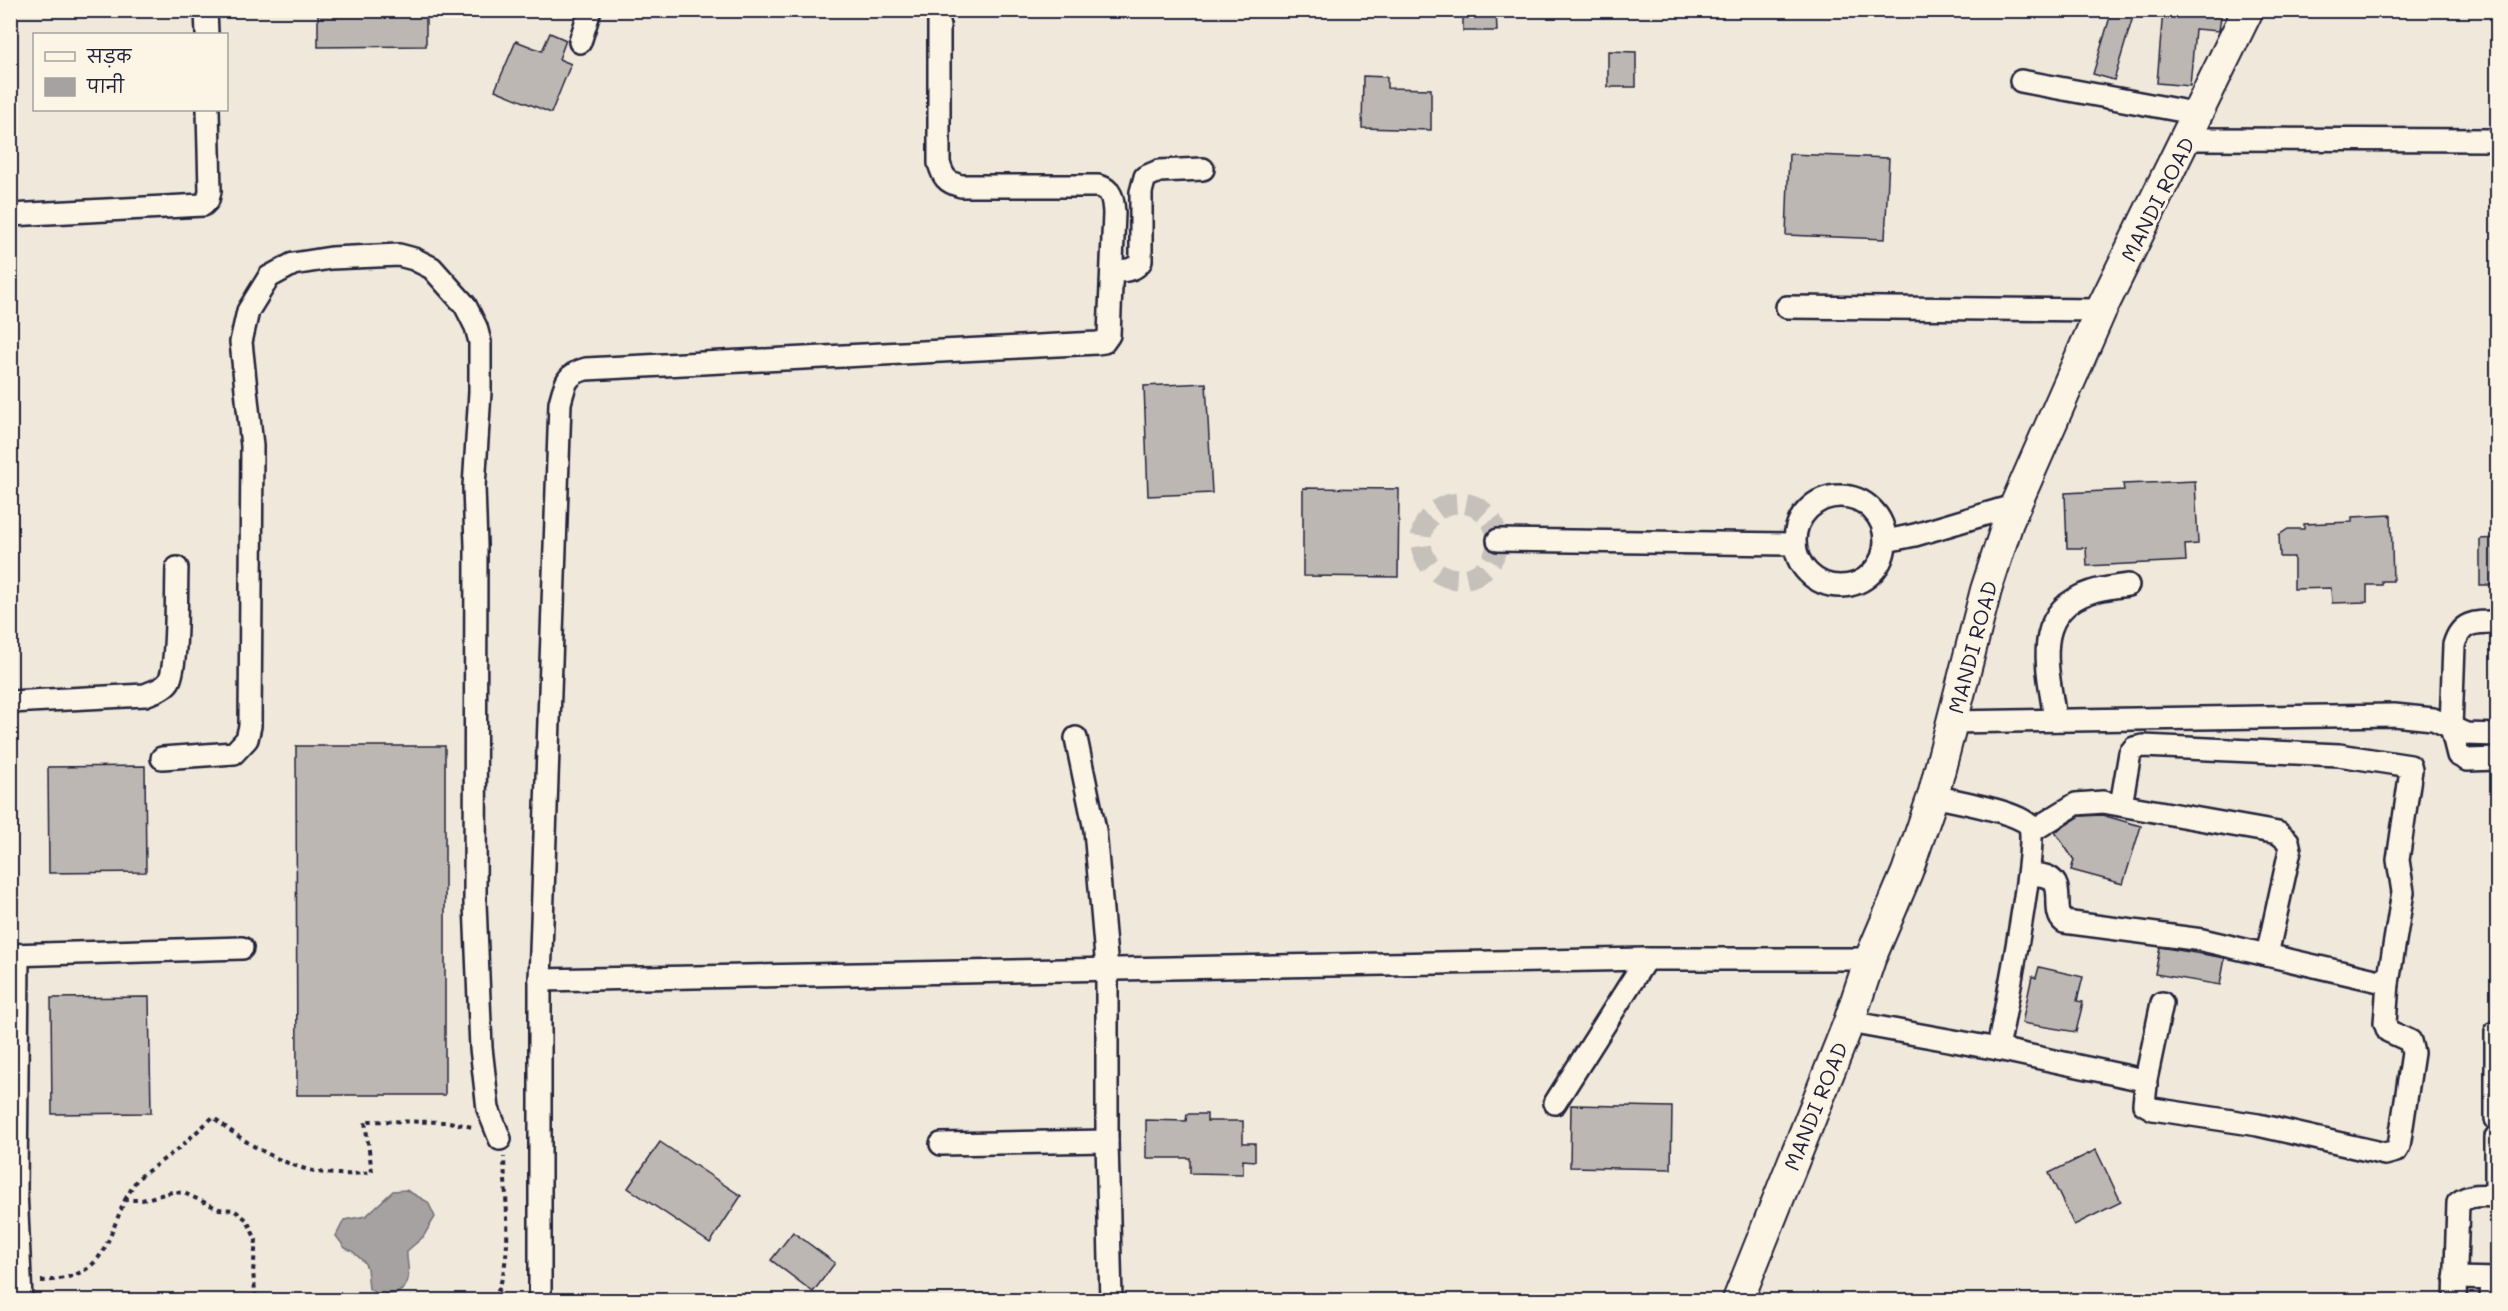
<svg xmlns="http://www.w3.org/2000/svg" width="2508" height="1311" viewBox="0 0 2508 1311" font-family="Mali,'Playpen Sans Deva',sans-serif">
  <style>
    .water { fill: #a6a2a2; stroke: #716f79; stroke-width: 1.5 }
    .building { fill: #bcb7b3; stroke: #22223b; stroke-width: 1.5 }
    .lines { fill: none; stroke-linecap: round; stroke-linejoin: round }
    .street-tunnel { stroke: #c6c0bb; stroke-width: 21; stroke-dasharray: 21 10; stroke-linecap: butt }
    .street-casing { stroke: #22223b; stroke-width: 26 }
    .secondary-casing { stroke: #22223b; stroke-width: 34 }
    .path { stroke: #22223b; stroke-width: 4; stroke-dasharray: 4.5 4.5; stroke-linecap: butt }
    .street { stroke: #fcf5e5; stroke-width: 21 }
    .secondary { stroke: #fcf5e5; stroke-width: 30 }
    .labels { text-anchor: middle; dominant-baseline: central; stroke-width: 6; stroke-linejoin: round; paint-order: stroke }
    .street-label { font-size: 21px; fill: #22223b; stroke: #fcf5e5 }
  </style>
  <rect width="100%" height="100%" fill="#efe8db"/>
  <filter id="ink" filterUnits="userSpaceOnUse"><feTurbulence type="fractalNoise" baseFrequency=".0167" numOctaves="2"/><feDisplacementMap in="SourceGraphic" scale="12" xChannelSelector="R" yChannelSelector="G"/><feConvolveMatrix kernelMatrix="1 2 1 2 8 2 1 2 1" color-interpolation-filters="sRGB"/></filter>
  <g filter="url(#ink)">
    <path class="water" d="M406,1190l22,12 7,15 -12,20 -16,14c-1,9 3,19 1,28 -4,19 -27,18 -39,10l-2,-21 -3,-6 -12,-11 -7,-3 -9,-12 8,-16 22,-4 27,-25z"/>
    <g class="building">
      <path d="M318,10h108v36l-108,1z"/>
      <path d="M1463,10h33l1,21h-34z"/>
      <path d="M2112,10h23l-21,70 -21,-6z"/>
      <path d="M2163,10h59l-3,21 -24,-2 -5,57 -33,-3z"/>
      <path d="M550,33l16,7 -7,19 12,5 -20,49 -56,-23 21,-49 26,10z"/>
      <path d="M1608,51l28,1v35h-28z"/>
      <path d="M1363,76l24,1v11l44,1v41l-69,-2z"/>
      <path d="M1789,154l100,4 -4,81 -99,-4z"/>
      <path d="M1206,383l6,110 -64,3 -4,-110z"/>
      <path d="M2195,481l3,63 -13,1 1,16 -99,5 -1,-18h-19l-2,-55 59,-3 -1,-6z"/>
      <path d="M1303,488l96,1 -1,88 -95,-1z"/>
      <path d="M2391,515l2,66h-11v4h-15v17l-35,1 -1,-15 -37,1v-32h-14l-1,-22 9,-6h16v-5l48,-2v-5z"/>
      <path d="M2498,538v47h-18v-46z"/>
      <path d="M296,746h149v349h-148z"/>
      <path d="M145,766l1,106 -97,1 -1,-106z"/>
      <path d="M2102,815l39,11 -18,58 -52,-14 3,-10 -19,-28 25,-16z"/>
      <path d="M2160,947l65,11 -5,27 -65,-11z"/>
      <path d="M2039,967l44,10 -6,24 6,1 -7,30 -54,-9 10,-47 4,2z"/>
      <path d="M149,997l2,116 -99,1 -1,-116z"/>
      <path d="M1571,1105l101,2 -1,62 -101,-2z"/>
      <path d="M1187,1114h20v7h36v22h12v18l-12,-1v14l-53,-1v-15h-44v-38l40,1z"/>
      <path d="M660,1142l81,54 -31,47 -82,-55z"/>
      <path d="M2096,1150l25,52 -47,23 -25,-52z"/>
      <path d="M793,1232l42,31 -22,29 -42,-32z"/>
    </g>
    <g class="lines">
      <circle class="street-tunnel" cx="1459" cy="541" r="38"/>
      <g class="street-casing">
        <g id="street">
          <path d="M206,10l1,24"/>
          <path d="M580,42l10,-32"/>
          <path d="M2021,81l178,33"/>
          <path d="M2186,139l312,1"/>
          <path d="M10,215l193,-10 5,-5 2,-9 -2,-81"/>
          <path d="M1112,272c11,-2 22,0 29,-11v-69l4,-15 14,-6 44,-2"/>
          <path d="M1787,307l314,3"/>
          <circle cx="1840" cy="541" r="45"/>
          <path d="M1498,540l296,4"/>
          <path d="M1886,541l29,-6 101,-30"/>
          <path d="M2498,622c-23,0 -37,-1 -44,23l-3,82 7,28 9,5 31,-1"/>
          <path d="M10,702l135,-7c7,-3 19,-6 24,-14 9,-16 7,-91 8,-113"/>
          <path d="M2055,720c-6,-48 -26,-108 36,-128 12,-4 25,-5 37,-7"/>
          <path d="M1952,722l442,-7 39,4 33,15 32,1"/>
          <path d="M1076,738l19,92 12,139v172l4,159"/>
          <path d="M162,758l72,-5 13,-14 3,-13 2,-280 -11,-104 7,-31 21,-34 24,-13 38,-6 68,-3 15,4 18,9 33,37 11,22 4,15v50l-6,95 2,58 -1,358 6,145 7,61 12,30"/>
          <path d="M1933,796c21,5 83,15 96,29 11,13 -26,196 -31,224"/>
          <path d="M2032,831l44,-27 27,-2 175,31 10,8 2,9 -23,105"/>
          <path d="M2029,873c6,2 14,2 19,4 18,8 3,35 16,45l138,18 186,43"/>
          <path d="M10,955l232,-7"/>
          <path d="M18,955l-2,235 5,110"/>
          <path d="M540,980l1106,-21h224"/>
          <path d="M1849,1022l149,27 141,30 7,6 -2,19 9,5 105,16 127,29 11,-3 3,-5 14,-93 -3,-12 -22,-10 -3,-8 3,-40 15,-91 -5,-32 13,-90 -1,-4 -71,-11 -196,-9 -9,2 -4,5 -9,52"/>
          <path d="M2496,1032v87"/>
          <path d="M2145,1084l17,-81"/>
          <path d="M1555,1103l91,-144"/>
          <path d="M2496,1137v59"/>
          <path d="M941,1144l166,-3"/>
          <path d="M2455,1278l43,1"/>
          <path d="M540,1300v-320l20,-577c5,-19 6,-29 26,-34l511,-26 7,-1 5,-7 5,-122c-1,-14 -2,-24 -16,-27h-137c-15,-4 -18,-9 -22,-23v-153"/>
          <path d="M2455,1300l3,-97c11,-9 25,-8 40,-7"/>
          <path d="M2491,1300l1,-21"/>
        </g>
      </g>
      <g class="secondary-casing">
        <path id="secondary" d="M1738,1300l111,-278 21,-63 37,-87 26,-76 53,-206 22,-68 93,-212 147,-300"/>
      </g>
      <g class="path">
        <path d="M125,1200l12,-21 41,-30 35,-32c35,29 80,56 126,57 11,1 22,-1 33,-2l-7,-51 84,1 23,5"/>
        <path d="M41,1281c63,-4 62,-31 84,-81h17l30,-8 12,1 35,16 15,1 13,10 9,20 -3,32 3,28"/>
        <path d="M494,1300c21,-42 11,-96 10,-143"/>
      </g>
      <use href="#street" class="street"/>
      <use href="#secondary" class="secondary"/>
    </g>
  </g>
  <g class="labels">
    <g class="street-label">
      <text transform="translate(2157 199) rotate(-63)">MANDI ROAD</text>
      <text transform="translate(1972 647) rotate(-75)">MANDI ROAD</text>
      <text transform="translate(1815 1106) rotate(-68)">MANDI ROAD</text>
    </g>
  </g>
  <rect width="2508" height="1311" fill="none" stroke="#fcf5e5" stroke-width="36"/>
  <rect x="18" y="18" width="2472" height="1275" fill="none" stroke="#22223b" stroke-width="2" filter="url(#ink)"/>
  <rect x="33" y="33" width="195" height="78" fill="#fcf5e5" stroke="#a5a1a1" stroke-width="1.5"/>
  <rect x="45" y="52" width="30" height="9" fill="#fcf5e5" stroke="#a5a1a1" stroke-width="1.5"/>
  <text x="87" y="63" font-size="18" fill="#22223b">सड़क</text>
  <rect x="45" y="78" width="30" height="18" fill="#a6a2a2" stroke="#a5a1a1" stroke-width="1.5"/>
  <text x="87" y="93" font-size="18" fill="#22223b">पानी</text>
</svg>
